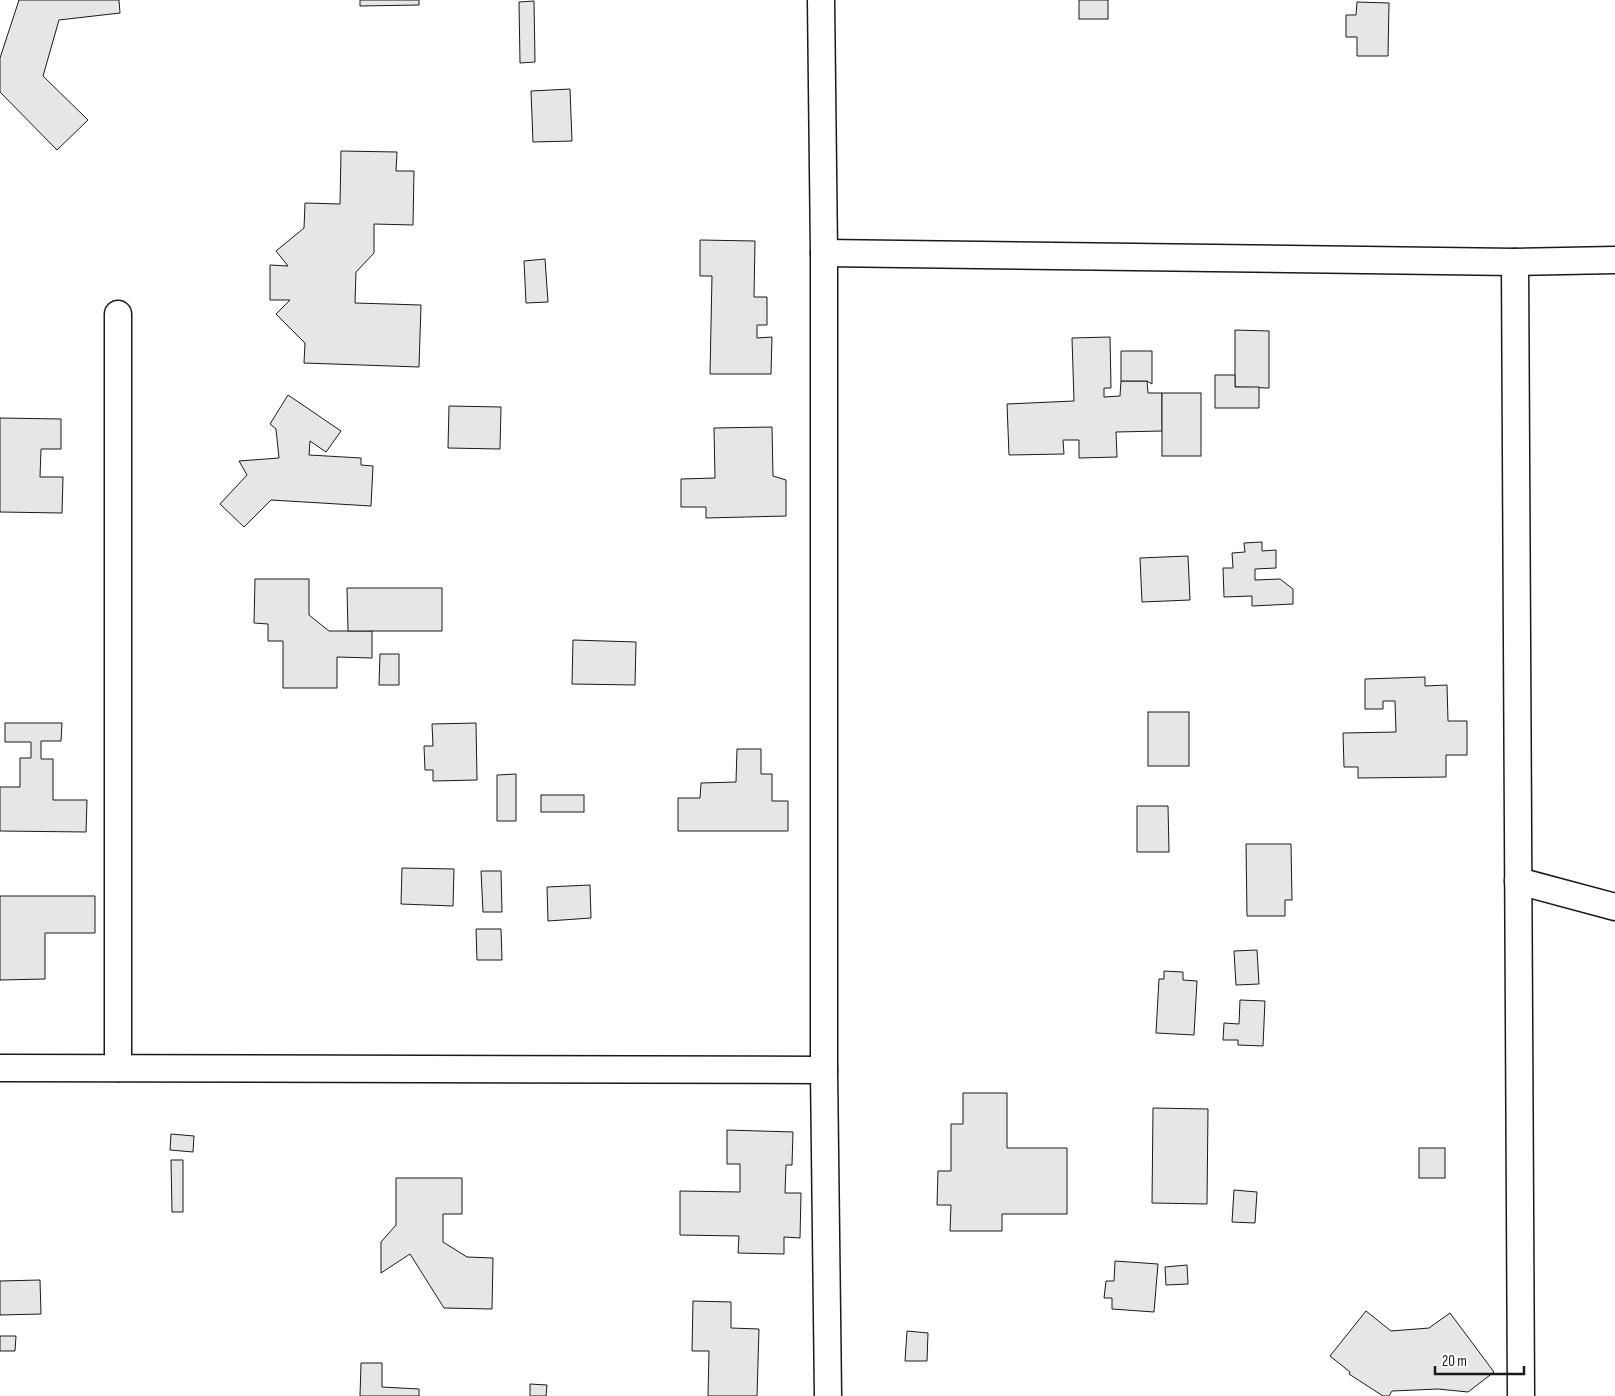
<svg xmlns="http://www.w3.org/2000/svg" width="1615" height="1396" viewBox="0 0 1615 1396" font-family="'Sofia Sans Condensed',sans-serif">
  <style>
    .building { fill: #e6e6e6; stroke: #1a1a1a }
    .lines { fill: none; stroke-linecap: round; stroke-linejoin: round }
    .minor-casing { stroke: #1a1a1a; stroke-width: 29 }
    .minor { stroke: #fff; stroke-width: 26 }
  </style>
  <rect width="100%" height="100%" fill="#fff"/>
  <g class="building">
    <path d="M19,0h100l1,13 -61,7 -16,56 45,44 -31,30 -57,-58v-34z"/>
    <path d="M360,0h59v5l-59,1z"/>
    <rect x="1079" y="0" width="29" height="19"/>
    <path d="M534,1l1,61 -15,1 -1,-61z"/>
    <path d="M1357,2l32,1 -1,53h-31v-19h-11v-22h10z"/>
    <path d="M570,89l2,52 -39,1 -2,-51z"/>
    <path d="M341,151l56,1 -1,19h18l-1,54 -39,-1v29l-18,19 -1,31 66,2 -2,62 -115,-4 1,-20 -29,-29 14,-14h-20v-35l18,1 -12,-15 28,-23 1,-25 35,1z"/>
    <path d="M700,240l55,1 -1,56h13v28h-10v13l15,-1 -1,37h-61l2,-98h-12z"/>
    <path d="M545,259l3,43 -22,1 -2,-42z"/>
    <path d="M1235,330l34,1v57l-34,-1z"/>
    <path d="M1110,337l1,51h-7v9l16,-1 1,-15h26l1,12h14v38l-46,1 1,25 -38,1v-18h-16l1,14 -55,1 -2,-51 67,-3 -2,-63z"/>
    <path d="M1121,351h31v33l-5,-3h-26z"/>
    <path d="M1215,375h20v12h24v21h-44z"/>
    <rect x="1162" y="393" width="39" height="63"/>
    <path d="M288,395l53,36 -15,21 -16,-11 -1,14 52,3v7l12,1 -2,40 -100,-6 -27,27 -24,-23 27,-29 -8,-14 40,-3 -3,-29 -6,-5z"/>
    <path d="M449,406l52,1 -1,42 -52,-1z"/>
    <path d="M0,418l61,1v30h-20l-1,28h23l-1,36 -62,-1z"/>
    <path d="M772,427l1,49 13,4v36l-80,2v-11h-25v-28l34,-1 -1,-50z"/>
    <path d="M1262,542v9l14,-1v18l-21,1v11l25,-1 13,10v15l-41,2v-10l-28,1 -1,-29h10l-1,-15 13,-1 -1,-9z"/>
    <path d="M1188,556l2,44 -48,2 -2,-44z"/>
    <path d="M255,579h54v36l20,16h43v27l-35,-1v31h-54v-47h-15v-17l-14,-1z"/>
    <path d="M347,588h95v43h-94z"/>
    <path d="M573,640l63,2 -1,43 -63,-1z"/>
    <path d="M380,654h19v31h-20z"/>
    <path d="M1425,677v9l22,-1 1,36h19v34h-21v22l-88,1v-11h-14l-1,-34 53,-1 -1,-31h-12v8h-18v-30z"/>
    <rect x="1148" y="712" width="41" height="54"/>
    <path d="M5,723h57l-1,18h-20v18h12v41h34l-1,32 -86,-1v-44h20v-29h11v-16h-26z"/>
    <path d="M476,723l1,57 -44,1v-11h-8l-1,-24h9l-1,-22z"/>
    <path d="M737,749h24v25h11v27h16v30h-110v-33h22l1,-15 35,-1z"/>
    <path d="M516,774v47h-19v-46z"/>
    <rect x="541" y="795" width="43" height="17"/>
    <path d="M1137,806h31l1,46h-32z"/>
    <path d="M1246,844h45l1,56h-7v16h-38z"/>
    <path d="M402,868l52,1 -1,37 -52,-2z"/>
    <path d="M481,871h20l1,41h-19z"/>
    <path d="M590,885l1,33 -43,3 -1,-34z"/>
    <path d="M0,896h95v37h-50v46l-45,1z"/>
    <path d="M476,929h25l1,31h-25z"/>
    <path d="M1257,950l2,34 -23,1 -2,-34z"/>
    <path d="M1164,971l19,1v8l14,1 -3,54 -38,-2 3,-54h5z"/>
    <path d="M1240,1000l25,1 -2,45 -25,-1v-5h-15l1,-17 15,1z"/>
    <path d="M963,1093h44v55h60v66h-65v17h-52l1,-26h-14l1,-34h13v-47h12z"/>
    <path d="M1153,1108l55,1 -1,95 -55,-1z"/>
    <path d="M727,1130l66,2 -1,33h-6l-1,28h16l-1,45 -16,-1v17l-46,-1 1,-17 -59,-1v-44l60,1v-28h-13z"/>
    <path d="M171,1134l23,2 -1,16 -23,-2z"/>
    <rect x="1419" y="1148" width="26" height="30"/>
    <path d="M171,1160h12v52h-11z"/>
    <path d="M396,1178h66v36h-19v28l24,15 26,1 -1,51 -48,-1 -34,-54 -29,19v-31l15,-17z"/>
    <path d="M1234,1190l23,2 -2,31 -23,-1z"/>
    <path d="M1115,1261l43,3 -4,48 -42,-3v-11h-8l2,-17h8z"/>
    <path d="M1187,1265l1,19 -22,1 -1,-18z"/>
    <path d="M40,1280l1,34 -41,1v-34z"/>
    <path d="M693,1301l38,1v26l28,1 -2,67h-49l1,-45h-17z"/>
    <path d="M1366,1311l25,20 38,-3 21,-15 44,59 -26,20 -30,-3 -46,2 -3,5h-6l-34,-22 1,-2 -20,-16z"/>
    <path d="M907,1331l21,2 -1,28h-22z"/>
    <path d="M0,1336h16l-1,15h-15z"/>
    <path d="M361,1363h21v24l37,2v7h-59z"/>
    <path d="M530,1384l17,1 -1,11h-16z"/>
  </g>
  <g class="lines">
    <g class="minor-casing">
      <g id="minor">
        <path d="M821,0l3,253v817l4,326"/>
        <path d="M824,253l691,9 100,-2"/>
        <path d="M1515,262l6,1134"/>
        <path d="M1518,881l97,26"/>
        <path d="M0,1068l824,2"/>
        <path d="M118,1068v-754"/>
      </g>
    </g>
    <use href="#minor" class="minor"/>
  </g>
  <path d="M1435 1366v8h89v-8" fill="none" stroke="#1a1a1a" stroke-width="2.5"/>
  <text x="1442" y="1366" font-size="15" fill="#1a1a1a" stroke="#ffffff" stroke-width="4" paint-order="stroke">20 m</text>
</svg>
